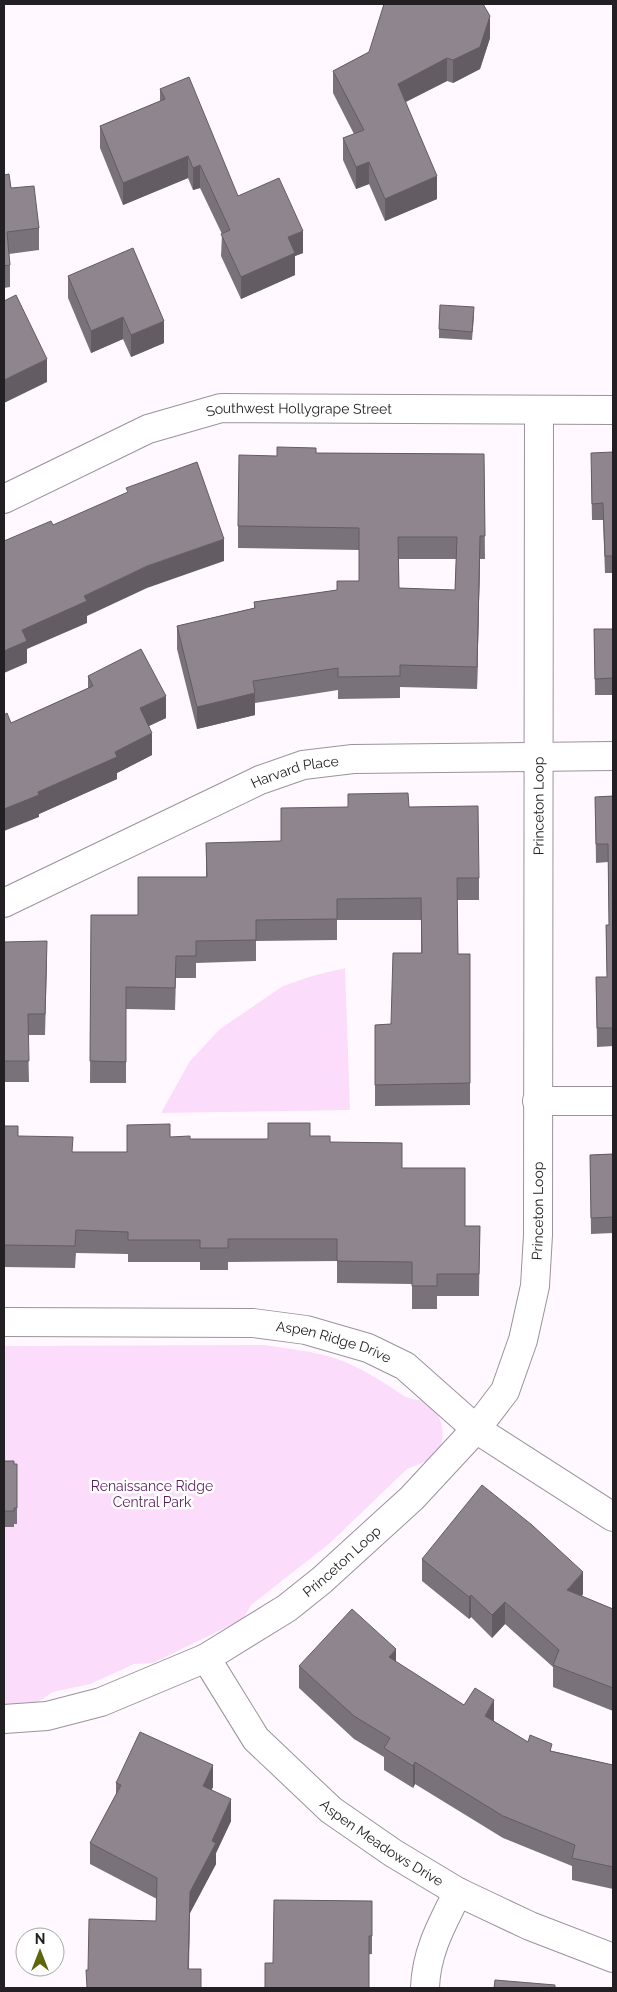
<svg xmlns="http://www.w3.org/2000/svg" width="617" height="1992" viewBox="0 0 617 1992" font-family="Raleway,sans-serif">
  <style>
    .green { fill: #fbdcfb }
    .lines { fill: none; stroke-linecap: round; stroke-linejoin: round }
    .minor-casing { stroke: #9b929b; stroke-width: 30 }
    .minor { stroke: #fff; stroke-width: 28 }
    .wall { fill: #7a727a; fill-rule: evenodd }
    .shaded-wall { fill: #635d63 }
    .building { fill: #8e858e; stroke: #635d63; fill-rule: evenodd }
    .labels { text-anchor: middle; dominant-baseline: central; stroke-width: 5; stroke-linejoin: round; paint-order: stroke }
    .street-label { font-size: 14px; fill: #232023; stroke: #fff }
    .park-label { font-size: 14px; fill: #5e1d61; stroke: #fff }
  </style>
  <rect width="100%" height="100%" fill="#fff9ff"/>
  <g class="green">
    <path d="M345,968l5,142 -189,3 29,-52 30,-32 63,-43 29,-10z"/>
    <path d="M266,1345c22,4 46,6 68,13 25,8 48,23 70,38 7,4 15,3 22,6 16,10 22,35 11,50 -6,9 -21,13 -30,17l-77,74 -79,62 -8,14 -90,44 -19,1 -44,20 -37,8 -17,11 -32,1v-358z"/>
  </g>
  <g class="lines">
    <g class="minor-casing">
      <g id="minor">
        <path id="s1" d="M4,499l144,-70 73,-21 392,2"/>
        <path id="s2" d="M4,903l256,-123 43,-15 50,-6 260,-3"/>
        <path d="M537,1101h76"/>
        <path id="s3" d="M4,1322l249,1 53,7 62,18 37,18 71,63 137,88"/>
        <path id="s4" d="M206,1658l50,81 75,71 62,43 65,39 72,34 83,32"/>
        <path id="s5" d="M4,1719l43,-3 54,-14 105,-44 81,-50 35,-28 90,-82 64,-69 29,-38 18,-51 12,-54 3,-51 1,-825"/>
        <path d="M425,1988c1,-36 17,-64 33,-96"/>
      </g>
    </g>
    <use href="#minor" class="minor"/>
  </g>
  <g class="wall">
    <path d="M490,38l-10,31 -27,14 -6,-2 -42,21 32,97 -52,22 -16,-37 -13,5 -13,-29v-22l11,-4 -21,-41v-22l36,-19z"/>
    <path d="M160,89l78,107 65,57 -8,3v19l-54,24 -20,-43 1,-22 -22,-46 -7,2 -5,-12 -65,27 -23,-57v-22l60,-25z"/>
    <path d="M4,175l7,13 28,40v22l-30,4 1,11v22l-6,1z"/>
    <path d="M68,276l96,67 -33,14 -8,-18 -32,14 -23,-55z"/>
    <path d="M474,316l-2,24 -33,-2v-9z"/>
    <path d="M613,452v121h-8l-2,-53h-11l-1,-50z"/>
    <path d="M316,453l168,1 1,105h-5l-3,130 -77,-2v11l-62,1v-9l-83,13v12l-58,14 -20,-80v-23l77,-18v-6l83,-12 22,-9v-31l-121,-2v-22l39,-70zM399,559h57l-1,31 -56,-2z"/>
    <path d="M594,629h19v66h-18z"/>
    <path d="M88,676l78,42 -17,8 3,29 -35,18v6l-78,35v3l-28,-94 77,-35z"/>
    <path d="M613,796v250l-16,1 -1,-70h11l-1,-52h3l-1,-63 -12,1 -1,-66z"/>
    <path d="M409,807l70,71v22h-22l1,54h12v151l-95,1v-81l16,-1 30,-71v-33h-84v20l-81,1v20l-60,2v15h-20l-1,32 -49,-1v74h-36l1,-168h47l68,-38v-34l75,-2z"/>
    <path d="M4,942l43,20 -2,73h-17l1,47h-25z"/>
    <path d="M4,1126l14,10 55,16h54l43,-15 20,2h78l42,-3 92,32 63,58h15l-1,70h-42v13h-25v-25l-75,-1v-22l-109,1v8h-28v-8h-72v-8l-52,-1 -1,15 -71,-1z"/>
    <path d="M613,1154v79l-22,1 -1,-79z"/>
    <path d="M4,1461l10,3h3v60h-3v3h-10z"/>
    <path d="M422,1559l161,35 -1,2 31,13v102l-60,-24v-20l-48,-43 -13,14 -21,-21 -2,2 -47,-38z"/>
    <path d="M396,1662l68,43 30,16 34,21 24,9 61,14v124l-41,-9v-14l-69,-28 -88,-54 -2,4 -29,-18v-13l-30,-18 -55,-51v-22z"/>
    <path d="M116,1783l97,4 -2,3 20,31 -15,32v11l-26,49 -1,56 -101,1 68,-49 1,-22 -67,-35v-21l26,-48z"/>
    <path d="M372,1901v53l-99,9z"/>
  </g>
  <g class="shaded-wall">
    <path d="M490,16v22l-10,31 -27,14v-23z"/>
    <path d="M447,58v23l-49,25v-22z"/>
    <path d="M188,156v22l-65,27v-22z"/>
    <path d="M369,162v22l-13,5v-22z"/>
    <path d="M200,165v23l-7,2v-22z"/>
    <path d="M437,176v23l-52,22v-22z"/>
    <path d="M303,231v22l-8,3v19l-54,24v-22l47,-40z"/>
    <path d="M123,317v22l-32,14v-22z"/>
    <path d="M164,321v22l-33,14v-22z"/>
    <path d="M47,359v23l-43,21v-23z"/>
    <path d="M480,536v23l-3,130v-22z"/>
    <path d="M224,539v22l-77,27 -60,28v7l-60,26v14l-23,10v-22l18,-21 62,-34 63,-30z"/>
    <path d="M255,693v22l-58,14v-22z"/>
    <path d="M166,696v22l-26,12v-22z"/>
    <path d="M152,733v22l-35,18v6l-78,35v3l-35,14v-22l34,-17z"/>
    <path d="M583,1572v22l-16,18v-22z"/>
    <path d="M471,1595v22l-2,2v-22z"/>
    <path d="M505,1602v22l-13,14v-23z"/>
    <path d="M396,1649v23l-7,-15z"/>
    <path d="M494,1700v22l-9,-6z"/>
    <path d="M415,1762v22l-2,4v-22z"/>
    <path d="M213,1765v22l-10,21v-22z"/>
    <path d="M231,1799v22l-15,32v11l-26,49 -2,75 2,-96 22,-51z"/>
  </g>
  <g class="building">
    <path d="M384,4h99l7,12 -10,31 -27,13 -6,-2 -49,26 39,92 -52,23 -16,-37 -13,5 -13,-29 21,-8 -31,-59 36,-19z"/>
    <path d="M189,77l49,119 41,-18 24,53 -15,6 7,16 -54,24 -20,-43 9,-4 -30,-65 -7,3 -5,-12 -65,27 -23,-57 65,-27 -5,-10z"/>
    <path d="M9,174l2,14 23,-2 5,42 -32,4 3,33 -6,1v-91z"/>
    <path d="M133,248l31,73 -33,14 -8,-18 -32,14 -23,-55z"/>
    <path d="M16,295l31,64 -43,21v-79z"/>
    <path d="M440,305l34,2 -2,25 -33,-3z"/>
    <path d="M277,447l39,1v5l168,1 1,82h-5l-3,131 -77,-2v11l-62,1v-9l-85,13 2,12 -58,14 -20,-81 78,-18 -1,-6 83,-12v-9h22v-53l-121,-2 1,-71 38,1zM398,537h59l-2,53 -56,-2z"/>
    <path d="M613,452v104h-8l-2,-53 -11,1 -1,-51z"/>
    <path d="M197,462l27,77 -77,27 -63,30 3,5 -65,29 5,11 -23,10v-110l47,-20 2,4 75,-33 -2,-4z"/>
    <path d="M594,629h19v49l-18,1z"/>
    <path d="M141,649l25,47 -26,12 12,25 -37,19 2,5 -79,35 1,3 -35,14v-94l3,-2 4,10 82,-37 -5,-10z"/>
    <path d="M408,793l1,14 69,-1 1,72h-22l1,76h12v129l-95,2v-60l16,-1 2,-71h29l-1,-55 -84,1v20l-81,1v20l-60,1v15h-20l-1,32 -49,-1v75l-36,-1 1,-146h47v-38h69l-1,-34 75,-2v-33l67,-1v-13z"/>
    <path d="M613,796v232h-16l-1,-51h11l-1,-52h3l-1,-81h-12l-1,-47z"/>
    <path d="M47,941l-2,73h-17l1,47h-25v-119z"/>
    <path d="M268,1123h42v13h20v6l72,1v25h63v58h15l-1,48h-42v12h-25v-24l-75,-1v-22h-109v9h-28v-8h-72v-8l-52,-2 -1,16 -71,-1v-119h14v10l55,1 -1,15h55v-27l43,-1v13l20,-1v3h78z"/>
    <path d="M613,1154v63l-22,1 -1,-63z"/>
    <path d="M4,1461h10v3h3v44h-3v3h-10z"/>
    <path d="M482,1485l50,40 51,47 -16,18 46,19v79l-60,-23 6,-15 -54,-48 -13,13 -21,-20 -2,2 -47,-38z"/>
    <path d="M352,1609l44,40 -7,8 75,48 11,-17 19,12 -9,16 43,26 2,-7 22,9 -2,7 63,14v102l-41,-9 3,-13 -72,-29 -88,-54 -2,4 -29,-18 6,-10 -36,-22 -55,-50z"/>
    <path d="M140,1732l73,33 -10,21 28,13 -19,42 4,2 -26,49 -2,77h13v19h-114l-1,-18h2l1,-51 67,2 1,-43 -67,-35 31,-58 -5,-2z"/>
    <path d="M274,1900l98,1v35h-3v52h-104v-25h8z"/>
    <path d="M495,1980l60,5v3h-61z"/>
  </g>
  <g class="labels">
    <g class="street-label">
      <text stroke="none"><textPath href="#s1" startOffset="314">Southwest Hollygrape Street</textPath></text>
      <text stroke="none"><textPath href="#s2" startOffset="320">Harvard Place</textPath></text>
      <text stroke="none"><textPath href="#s5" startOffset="1206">Princeton Loop</textPath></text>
      <text stroke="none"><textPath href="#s5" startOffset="801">Princeton Loop</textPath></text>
      <text stroke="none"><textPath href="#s3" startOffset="332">Aspen Ridge Drive</textPath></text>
      <text stroke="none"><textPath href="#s5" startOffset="380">Princeton Loop</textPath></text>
      <text stroke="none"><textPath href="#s4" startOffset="259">Aspen Meadows Drive</textPath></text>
    </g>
    <g class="park-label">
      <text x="152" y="1486">Renaissance Ridge<tspan x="152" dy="16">Central Park</tspan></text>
    </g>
  </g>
  <rect width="617" height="1992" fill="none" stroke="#232023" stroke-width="10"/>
  <g transform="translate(40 1952)"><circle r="24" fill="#ffffff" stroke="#a7a6a7"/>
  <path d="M0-4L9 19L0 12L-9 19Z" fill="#5e6709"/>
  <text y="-8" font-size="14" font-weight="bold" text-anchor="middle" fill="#232023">N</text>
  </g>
</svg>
